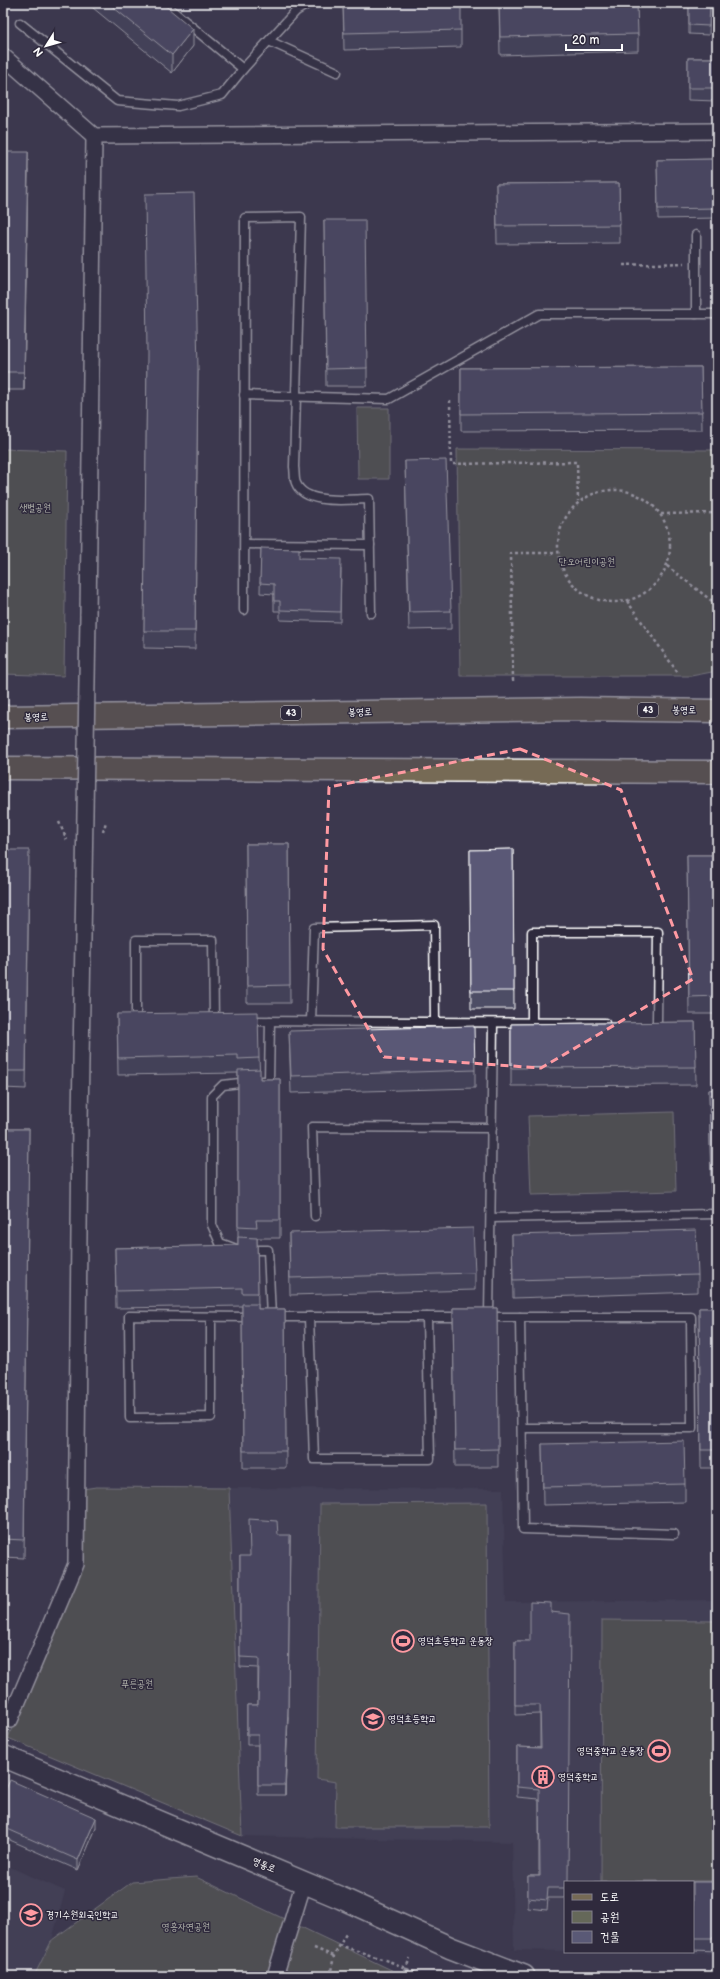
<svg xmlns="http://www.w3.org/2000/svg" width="720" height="1979" viewBox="0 0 720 1979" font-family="'Balsamiq Sans','Poor Story',sans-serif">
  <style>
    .built { fill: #49465d }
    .green { fill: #656859; stroke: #b2b4ac }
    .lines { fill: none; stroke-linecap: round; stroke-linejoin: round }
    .lane-casing { stroke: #fff; stroke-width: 11 }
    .street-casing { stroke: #fff; stroke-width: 18 }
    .secondary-casing { stroke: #fff; stroke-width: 24 }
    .primary-casing { stroke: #fff; stroke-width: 25 }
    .path { stroke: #fff; stroke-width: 2.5; stroke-dasharray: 3 3; stroke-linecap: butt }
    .lane { stroke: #2f2a3d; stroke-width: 8 }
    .street { stroke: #2f2a3d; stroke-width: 15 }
    .secondary { stroke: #2f2a3d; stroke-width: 21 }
    .primary { stroke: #766a55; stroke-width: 22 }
    .street-bridge-casing { stroke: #fff; stroke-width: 18; stroke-linecap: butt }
    .street-bridge { stroke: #2f2a3d; stroke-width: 15 }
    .wall { fill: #4d4d65; stroke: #fff }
    .shaded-wall { fill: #3f3e53; stroke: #fff }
    .building { fill: #5a5976; stroke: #fff }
    .marked { fill: none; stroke: #ff9aa2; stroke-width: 3; stroke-dasharray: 8 5; stroke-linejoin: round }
    .labels { text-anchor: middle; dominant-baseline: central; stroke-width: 3; stroke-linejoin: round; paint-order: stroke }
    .shield { fill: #2f2a3d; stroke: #c1bfc5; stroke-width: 1 }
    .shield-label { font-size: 9px; font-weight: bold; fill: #fff }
    .park-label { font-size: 10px; fill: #b2b4ac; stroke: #2f2a3d }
    .street-label { font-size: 10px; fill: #fff; stroke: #2f2a3d }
    .poi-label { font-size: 10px; fill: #fff; stroke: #2f2a3d; text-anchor: start }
  </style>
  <rect width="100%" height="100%" fill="#3c384e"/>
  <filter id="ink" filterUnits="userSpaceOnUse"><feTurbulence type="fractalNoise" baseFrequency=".025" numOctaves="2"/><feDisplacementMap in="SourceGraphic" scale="8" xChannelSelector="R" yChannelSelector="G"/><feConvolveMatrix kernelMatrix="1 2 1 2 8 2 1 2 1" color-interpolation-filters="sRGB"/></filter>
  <g filter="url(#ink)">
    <g class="built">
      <path d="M229,1488l274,1 3,113 211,-2v354l-82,-2h58v-70h-128v69l-51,-1 -2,-108 -270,-6z"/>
      <path d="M3,1864l62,27 -13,49 -18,36h-31z"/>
    </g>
    <g class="green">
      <path d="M357,408h32v71h-31z"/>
      <path d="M3,449l64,2 -3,225 -61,-2z"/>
      <path d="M457,449l260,1v221l-26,5h-231z"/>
      <path d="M674,1112l2,79 -145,4 -3,-79z"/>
      <path d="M96,1487l133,1 13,348 -234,-98 68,-174v-74z"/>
      <path d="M487,1503l2,324h-154l1,-45 -19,-3 3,-275z"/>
      <path d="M602,1620l115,1v260h-116z"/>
      <path d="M196,1877l208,99h-370l18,-36 80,-58z"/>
    </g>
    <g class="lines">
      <g class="lane-casing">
        <g id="lane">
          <path d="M163,3l80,66 53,-58 13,-8"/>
          <path d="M20,23l97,78 61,5 44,-11 21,-26"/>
          <path d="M269,41l68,31"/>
          <path d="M696,235v79"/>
          <path d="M244,395l145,4 150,-85h178"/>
          <path d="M245,544l125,1"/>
          <path d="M244,610l1,-392 56,-1 -7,250c1,5 0,12 2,16 9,23 54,16 73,16l2,114"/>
          <path d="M139,1021h-3v-81h77l1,81"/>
          <path d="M249,1021l356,2"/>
          <path d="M311,1022l3,-94 120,-3 1,97"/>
          <path d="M532,1023v-91h126l-1,91"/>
          <path d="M261,1081h8l1,-60"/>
          <path d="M315,1216l-3,-89 180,1"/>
          <path d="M491,1218l226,-4"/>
          <path d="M236,1249l-16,-6 -8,-18v-129l11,-11 25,-3"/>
          <path d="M247,1250h21l3,67"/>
          <path d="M211,1317v100l-81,1 -1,-102 124,1"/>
          <path d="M274,1317h189"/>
          <path d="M309,1317l5,142h116l-3,-142"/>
          <path d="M486,1317h205l1,111h-170"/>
          <path d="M489,1317l4,-294"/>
          <path d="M520,1317l3,212 151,5"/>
        </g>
      </g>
      <g class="street-casing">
        <g id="street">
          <path d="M3,56l91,80 623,-5"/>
          <path d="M88,615l6,-479"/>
          <path d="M10,1720l66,-156 4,-443 4,-243"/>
          <path d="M275,1976l29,-94"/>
        </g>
      </g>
      <g class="secondary-casing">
        <path id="secondary" d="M3,1756l338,142 110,50 73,28"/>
      </g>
      <g class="primary-casing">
        <g id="primary">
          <path d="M3,717l577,-8 137,2"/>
          <path d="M3,768l714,4"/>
        </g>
      </g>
      <g class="path">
        <path d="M716,85h1"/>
        <path d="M623,265l61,-2"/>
        <path d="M450,400l1,64 126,-2 1,39"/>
        <circle cx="614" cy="546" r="56"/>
        <path d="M661,514l56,-1"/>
        <path d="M667,566l50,39"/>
        <path d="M627,601l51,72"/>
        <path d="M513,681l-2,-128h46"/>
        <path d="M59,822l8,18"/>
        <path d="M103,832l3,-10"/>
        <path d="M339,1945l55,18 28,13"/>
        <path d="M314,1948l20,8"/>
        <path d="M330,1976l4,-20 13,-24"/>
        <path d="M403,1976l7,-18"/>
        <path d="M438,1976l2,-5"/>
      </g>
      <use href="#lane" class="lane"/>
      <use href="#street" class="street"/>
      <use href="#secondary" class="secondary"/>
      <use href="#primary" class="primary"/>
      <g class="street-bridge-casing">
        <path id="street-bridge" d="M84,878l4,-263"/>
      </g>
      <use href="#street-bridge" class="street-bridge"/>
    </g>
    <g class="wall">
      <path d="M87,3h75l31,43 -21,27z"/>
      <path d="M343,3l118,27v17l-117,3z"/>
      <path d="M499,3l139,31v17l-138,4z"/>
      <path d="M685,3h32v3h-7l-1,29 -20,-1v-28h-4z"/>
      <path d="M688,58h28v43l-28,-1z"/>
      <path d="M3,152l25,18 -4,220h-21z"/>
      <path d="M717,159v59l-59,1 -1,-59z"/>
      <path d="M619,183l1,60 -123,1 -1,-60z"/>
      <path d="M324,220l43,148v18h-41z"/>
      <path d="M147,363l51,6 -3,280 -51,-1z"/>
      <path d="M701,367l1,63 -241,1v-63z"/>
      <path d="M405,461l46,150v18l-42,1z"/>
      <path d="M261,548l80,21 -1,53 -60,-2v-9h-6v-17l-14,-1z"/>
      <path d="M246,844h43l1,159h-43z"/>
      <path d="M513,849l1,160h-43l-1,-159z"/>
      <path d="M3,850l26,18 -3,221 -23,-1z"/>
      <path d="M687,855h30v159h-28z"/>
      <path d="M117,1014l142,44 1,21h20v159h-23l1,71h27l1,159h-43l-1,-162 -126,2 -1,-60 123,-3v-172l-120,2z"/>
      <path d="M695,1022l1,63 -185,1v-62z"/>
      <path d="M289,1031l186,39v18l-184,5z"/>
      <path d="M717,1089v103h-6l-2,-102z"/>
      <path d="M3,1129h26l-5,429 -21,-1z"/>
      <path d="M289,1233l186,40v17l-185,5z"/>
      <path d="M512,1235l186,40v17l-185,6z"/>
      <path d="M453,1308h44l1,159h-43z"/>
      <path d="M699,1308h18v160h-16z"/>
      <path d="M542,1444l143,40v18l-142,3z"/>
      <path d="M240,1556l48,161 -3,78h-27v-50h-11v-40h11v-37l-18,-1z"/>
      <path d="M551,1612l14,270v16h-17l-1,12 -19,-2v-32h11v-77l-22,-2v-50l23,1v-34l-25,1v-74h15z"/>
      <path d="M3,1796l93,32 -18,42 -75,-33z"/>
      <path d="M693,1882h24v69l-24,-1z"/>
    </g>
    <g class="shaded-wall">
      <path d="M193,29v17l-21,27v-18z"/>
      <path d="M28,152v18l-4,220v-18z"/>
      <path d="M290,1535l-2,182 -3,78v-10z"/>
      <path d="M96,1818v10l-18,42v-10z"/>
    </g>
    <g class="building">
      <path d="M108,3h54l31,26 -21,26z"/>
      <path d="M343,3h118v27l-117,3z"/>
      <path d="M499,3h138l1,31 -138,3z"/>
      <path d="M689,3h21l-1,23 -20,-1z"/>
      <rect x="688" y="58" width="28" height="30"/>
      <path d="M3,152h25l-4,220h-21z"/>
      <path d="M717,159v49l-59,1 -1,-49z"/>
      <path d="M619,183l1,42 -123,1 -1,-42z"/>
      <path d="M194,193l4,176 -3,262h-51l3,-277 -2,-160z"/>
      <path d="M324,220h41l2,148 -41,1z"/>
      <path d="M701,367l1,45 -241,2v-46z"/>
      <path d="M446,460l5,151 -42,1 -4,-151z"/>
      <path d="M261,548l38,1v9l42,1 -1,53 -60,-2v-9h-6v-17l-14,-1z"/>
      <path d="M246,844h43l1,141 -43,1z"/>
      <path d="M513,849l1,142h-43l-1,-141z"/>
      <path d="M3,850h26l-3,221h-23z"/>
      <path d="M687,855h30v141l-28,1z"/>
      <path d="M258,1012l1,46 -21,1v-4l-120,3 -1,-44z"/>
      <path d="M695,1022l1,45 -185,1v-44z"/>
      <path d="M474,1026l1,44 -184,6 -2,-45z"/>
      <path d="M260,1069v10h20v141h-24l1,7 -19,-1v-156z"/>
      <path d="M717,1089v91h-6l-2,-90z"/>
      <path d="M3,1129h26l-5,411 -21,-1z"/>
      <path d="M473,1228l2,45 -185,5 -1,-45z"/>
      <path d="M696,1230l2,45 -185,5 -1,-45z"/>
      <path d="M238,1237l19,1 1,55h-16v-5l-126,3 -1,-43 123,-3z"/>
      <path d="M242,1304h16v5h27l1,142h-43z"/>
      <path d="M453,1308h44l1,141 -43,1z"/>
      <path d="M699,1308h18v142h-16z"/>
      <path d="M684,1441l1,43 -142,3 -1,-43z"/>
      <path d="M249,1519l28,2 1,14h12l-2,172 -3,78h-27v-50h-11v-30h11l1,-47 -19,-1v-101h10z"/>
      <path d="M530,1602l21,1v9l19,2 -2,268h-3v6h-17l-1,12 -19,-2v-22h12l-1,-87 -22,-2v-40l24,1 -1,-43h-25v-64h15z"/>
      <path d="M10,1780l86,38 -18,42 -75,-33v-31z"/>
      <path d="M595,1882h122v56h-24v-56z"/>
    </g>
  </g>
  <path d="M0 0H720V1979H0ZM520,749l101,41 72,189 -152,89 -157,-11 -61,-108 6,-162z" fill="#3c384e" fill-opacity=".55" fill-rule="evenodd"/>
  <path class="marked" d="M520,749l101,41 72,189 -152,89 -157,-11 -61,-108 6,-162z"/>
  <defs>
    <g id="stadium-ring" transform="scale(1.15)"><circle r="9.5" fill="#2f2a3d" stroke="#ff9aa2" stroke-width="1.5"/><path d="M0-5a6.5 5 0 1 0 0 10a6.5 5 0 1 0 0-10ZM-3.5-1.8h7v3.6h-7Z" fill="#ff9aa2"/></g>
    <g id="school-ring" transform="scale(1.15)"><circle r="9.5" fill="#2f2a3d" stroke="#ff9aa2" stroke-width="1.5"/><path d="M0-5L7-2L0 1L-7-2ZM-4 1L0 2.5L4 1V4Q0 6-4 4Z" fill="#ff9aa2"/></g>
    <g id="building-ring" transform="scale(1.15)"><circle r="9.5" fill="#2f2a3d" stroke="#ff9aa2" stroke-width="1.5"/><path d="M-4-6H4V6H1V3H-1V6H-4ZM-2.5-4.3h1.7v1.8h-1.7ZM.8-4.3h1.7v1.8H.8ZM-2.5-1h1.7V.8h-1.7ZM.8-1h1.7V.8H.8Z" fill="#ff9aa2"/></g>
  </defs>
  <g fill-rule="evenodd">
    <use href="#stadium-ring" x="403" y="1641"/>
    <use href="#school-ring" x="373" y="1719"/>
    <use href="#stadium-ring" x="659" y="1751"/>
    <use href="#building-ring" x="543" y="1777"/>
    <use href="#school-ring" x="31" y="1915"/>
  </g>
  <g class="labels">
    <g class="shield">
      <rect x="638" y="703" width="20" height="14" rx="3"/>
      <rect x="281" y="706" width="20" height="14" rx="3"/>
    </g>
    <g class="shield-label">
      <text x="648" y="710">43</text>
      <text x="291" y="713">43</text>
    </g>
    <g class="park-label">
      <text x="35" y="508">샛별공원</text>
      <text x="587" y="562">단오어린이공원</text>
      <text x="137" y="1684">푸른공원</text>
      <text x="186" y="1927">영흥자연공원</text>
    </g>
    <g class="street-label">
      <text transform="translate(684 710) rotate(1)">봉영로</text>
      <text transform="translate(360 712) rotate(-1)">봉영로</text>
      <text transform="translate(36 717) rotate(-1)">봉영로</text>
      <text transform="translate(264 1865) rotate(23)">영통로</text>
    </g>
    <g class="poi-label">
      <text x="418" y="1641">영덕초등학교 운동장</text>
      <text x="388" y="1719">영덕초등학교</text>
      <text x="644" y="1751" text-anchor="end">영덕중학교 운동장</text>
      <text x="558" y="1777">영덕중학교</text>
      <text x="46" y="1915">경기수원외국인학교</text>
    </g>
  </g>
  <rect width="720" height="1979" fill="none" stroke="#2f2a3d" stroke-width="16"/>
  <rect x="8" y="8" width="704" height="1963" fill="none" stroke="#fff" stroke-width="1.5" filter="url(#ink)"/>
  <rect x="564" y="1881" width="130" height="72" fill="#2f2a3d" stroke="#827f8b"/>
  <rect x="572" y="1894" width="20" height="6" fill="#766a55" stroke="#827f8b"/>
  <text x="600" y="1901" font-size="12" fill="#ffffff">도로</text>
  <rect x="572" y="1911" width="20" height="12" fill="#656859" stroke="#827f8b"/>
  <text x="600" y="1921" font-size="12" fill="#ffffff">공원</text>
  <rect x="572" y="1931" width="20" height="12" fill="#5a5976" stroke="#827f8b"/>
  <text x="600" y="1941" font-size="12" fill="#ffffff">건물</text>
  <g transform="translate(46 46) rotate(233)" stroke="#2f2a3d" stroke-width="3" paint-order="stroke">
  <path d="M0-3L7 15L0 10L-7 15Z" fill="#ffffff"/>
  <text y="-6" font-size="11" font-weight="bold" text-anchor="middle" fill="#ffffff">N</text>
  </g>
  <path d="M566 44v6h56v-6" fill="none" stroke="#ffffff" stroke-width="2"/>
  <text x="572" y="44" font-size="12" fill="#ffffff" stroke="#2f2a3d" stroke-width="3" paint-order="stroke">20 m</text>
</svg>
